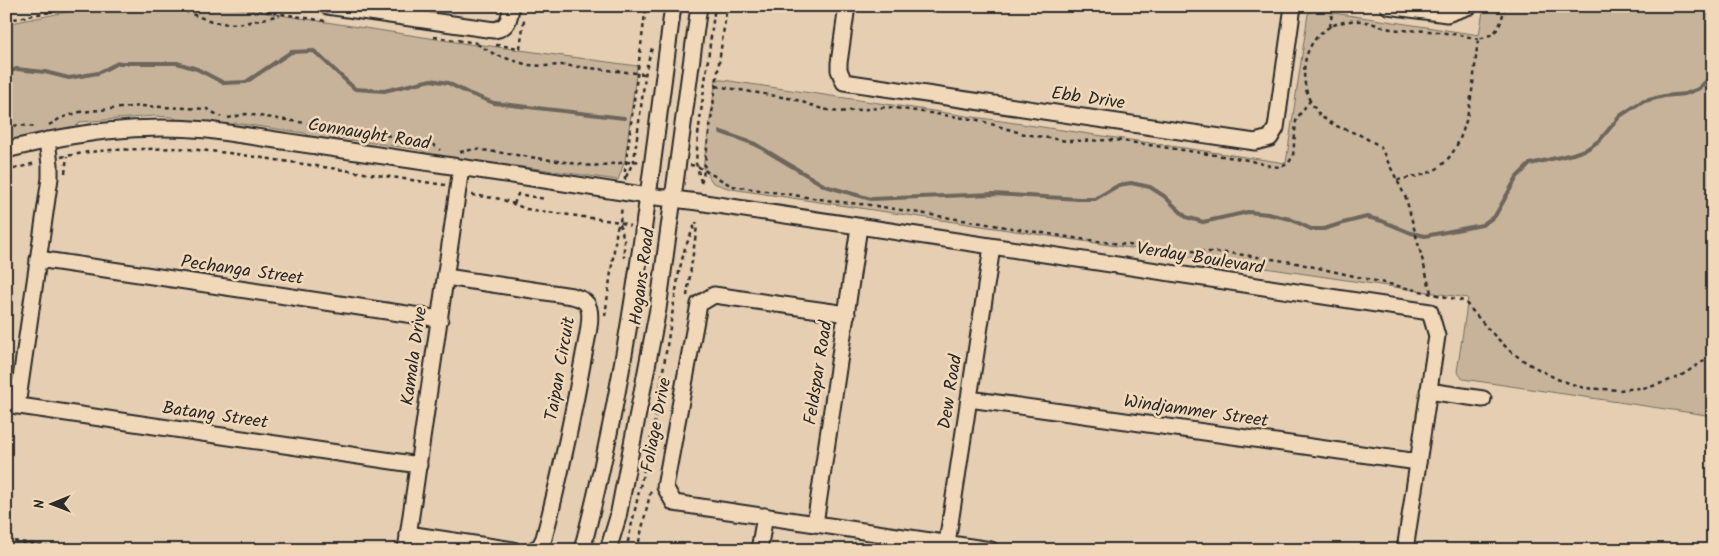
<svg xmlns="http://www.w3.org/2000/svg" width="1719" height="556" viewBox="0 0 1719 556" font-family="Kalam,sans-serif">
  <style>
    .green { fill: #c6b39a; stroke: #786f62 }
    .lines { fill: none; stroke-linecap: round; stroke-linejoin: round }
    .stream { stroke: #6e665b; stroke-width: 4 }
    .minor-casing { stroke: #2b2b2b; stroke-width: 19 }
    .path { stroke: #2b2b2b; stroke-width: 2.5; stroke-dasharray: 4 4; stroke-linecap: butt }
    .minor { stroke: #f1d8b9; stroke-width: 15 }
    .labels { text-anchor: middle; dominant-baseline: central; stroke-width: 5; stroke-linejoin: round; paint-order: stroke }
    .street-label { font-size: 18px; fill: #2b2b2b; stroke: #f1d8b9 }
  </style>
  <rect width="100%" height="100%" fill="#e5ceb1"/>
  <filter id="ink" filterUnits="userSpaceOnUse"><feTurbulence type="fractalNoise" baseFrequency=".02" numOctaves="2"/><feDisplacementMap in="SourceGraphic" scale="10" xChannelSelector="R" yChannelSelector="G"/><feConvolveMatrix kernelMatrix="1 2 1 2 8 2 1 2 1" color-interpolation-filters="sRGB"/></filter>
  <g filter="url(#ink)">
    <g class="green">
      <path d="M83,6h139l253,39h8l154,21 -12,94 -7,20 -78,-11 -110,-13 -8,-6 -84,-12c-12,4 -23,3 -33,-5l-70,-10 -7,3 -48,-5 -8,-4 -18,-1 -74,6 -5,6 -69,16v-120l76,-15z"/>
      <path d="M1484,6h229v410l-250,-37 -6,-7 11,-74 -737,-109 -18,-6 -10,-15 13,-89 570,84 22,-149 6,-4 165,25z"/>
    </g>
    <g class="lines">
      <g class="stream">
        <path d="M6,74l10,-5 29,3 24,6 29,-5 20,-10h59l20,6 27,14 22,-1 45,-30 23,-1 41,38 29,2 47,-11 17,3 20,10 26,10 130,15"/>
        <path d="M721,132l34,12 70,42 46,13 122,-5 87,5h15l24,-14 12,-2 19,4 14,9 22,21 17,5 45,-10 20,2 22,5 21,10h13l19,-6 24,-6 15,4 29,12 14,3 57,-11 13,-9 22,-39 13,-13 43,-10 14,-5 13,-9 20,-24 21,-14 23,-6 21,-2 13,-5 15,-14"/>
      </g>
      <g class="minor-casing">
        <g id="minor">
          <path d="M327,6l167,24c14,-2 16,-12 17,-24"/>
          <path d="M847,6l-8,57v7l5,12 411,60 15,-4 6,-10 17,-122"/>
          <path d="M1388,6l59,8 23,-8"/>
          <path d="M6,150c71,-18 130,-26 202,-20l298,44 142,22 50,6 732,110 7,24 -32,214"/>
          <path d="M38,259l402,60"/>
          <path d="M446,277l126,19c7,2 15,4 17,13 3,11 -3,34 -5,45 -11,62 -24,123 -40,184l-4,8 -7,4"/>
          <path d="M847,314l-133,-19 -15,9 -34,183 9,16 317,47"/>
          <path d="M1428,391l55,8"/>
          <path d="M969,399l449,63"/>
          <path d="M6,404l413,61"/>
          <path d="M17,406l33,-228v-13l-3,-25"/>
          <path d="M815,524l44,-297"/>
          <path d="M408,534l105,16"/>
          <path d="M947,543l45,-296"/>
          <path d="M406,550l55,-382"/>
          <path d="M582,550c47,-178 67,-362 91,-544"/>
          <path d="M608,550l10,-33 40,-208 41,-303"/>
          <path d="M759,550l6,-34"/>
        </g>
      </g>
      <g class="path">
        <path d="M170,6c18,5 34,15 52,17 20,3 39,-4 58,-8"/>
        <path d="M234,6l91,15"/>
        <path d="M6,21l22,-5 56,-10"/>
        <path d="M1330,27l3,-21"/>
        <path d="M434,37l44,6"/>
        <path d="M477,44l19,11 32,10 18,1 15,-1 84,9"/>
        <path d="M496,45l24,3 4,-28"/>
        <path d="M716,86l78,13 28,10 16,3 50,-5 90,13 46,14 19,3 24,4 49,-1 20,3 112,17 22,6 10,1 8,-3 5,-8 3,-35 5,-9 9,-11 10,15 14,9 26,10 20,11 26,52 25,94"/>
        <path d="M1310,101c-15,-35 -1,-76 40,-80 15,-2 27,5 41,8 13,2 26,1 38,2 17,2 33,4 49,8"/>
        <path d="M228,118l18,-4 178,27 7,2 9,7"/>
        <path d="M49,125l12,-7 19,-6 61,-6 66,3 14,8"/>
        <path d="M6,128l12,-3 19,2"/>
        <path d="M460,152l15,-3 117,17 48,-5"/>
        <path d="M61,157l28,-5 22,-2 67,-2 51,5 216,32"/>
        <path d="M690,165l7,1 35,20 108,16 30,3 210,34 90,11 60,3 62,9 172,39 25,29 21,21 17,12 30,16 27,9 35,2 31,-3 29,-10 34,-22"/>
        <path d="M6,171l30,-8"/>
        <path d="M65,173l2,-17"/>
        <path d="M626,177l8,-17 12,-91 6,-21"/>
        <path d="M625,180v-9l21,-165"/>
        <path d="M1397,180c14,-3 29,-4 41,-12 34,-24 35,-91 40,-129 22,-5 22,-13 27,-33"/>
        <path d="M701,182l-5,-19 2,-28 17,-129"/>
        <path d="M701,183l2,-6 24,-171"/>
        <path d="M472,195l29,4 25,10 94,13 10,4"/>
        <path d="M514,204l4,-10 27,5"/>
        <path d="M620,224l4,16v18"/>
        <path d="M687,296l10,-70 -1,-4"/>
        <path d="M605,316l12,-88 3,-6 2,-16"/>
        <path d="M6,540l65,10"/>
        <path d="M626,550l29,-130 24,-148 6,-24 11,-26"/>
        <path d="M637,550l14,-60"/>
      </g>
      <use href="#minor" class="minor"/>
    </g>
  </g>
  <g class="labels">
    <g class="street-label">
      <text transform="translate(1088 99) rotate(8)">Ebb Drive</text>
      <text transform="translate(369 135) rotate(9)">Connaught Road</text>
      <text transform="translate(1200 259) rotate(9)">Verday Boulevard</text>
      <text transform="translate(242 271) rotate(8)">Pechanga Street</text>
      <text transform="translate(643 277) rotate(-82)">Hogans Road</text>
      <text transform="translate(415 356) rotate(-82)">Kamala Drive</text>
      <text transform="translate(561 369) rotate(-80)">Taipan Circuit</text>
      <text transform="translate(819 373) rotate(-81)">Feldspar Road</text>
      <text transform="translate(951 392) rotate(-81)">Dew Road</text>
      <text transform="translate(1196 412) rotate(8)">Windjammer Street</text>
      <text transform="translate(215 416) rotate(8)">Batang Street</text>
      <text transform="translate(657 425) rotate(-79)">Foliage Drive</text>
    </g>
  </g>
  <rect width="1719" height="556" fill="none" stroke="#f1d8b9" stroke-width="25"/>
  <rect x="12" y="12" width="1694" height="531" fill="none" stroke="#2b2b2b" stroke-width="2" filter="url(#ink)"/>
  <g transform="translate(52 504) rotate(269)" stroke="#f1d8b9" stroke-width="4" paint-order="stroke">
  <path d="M0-4L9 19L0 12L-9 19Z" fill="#2b2b2b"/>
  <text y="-8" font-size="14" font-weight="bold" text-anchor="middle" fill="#2b2b2b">N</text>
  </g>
</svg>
